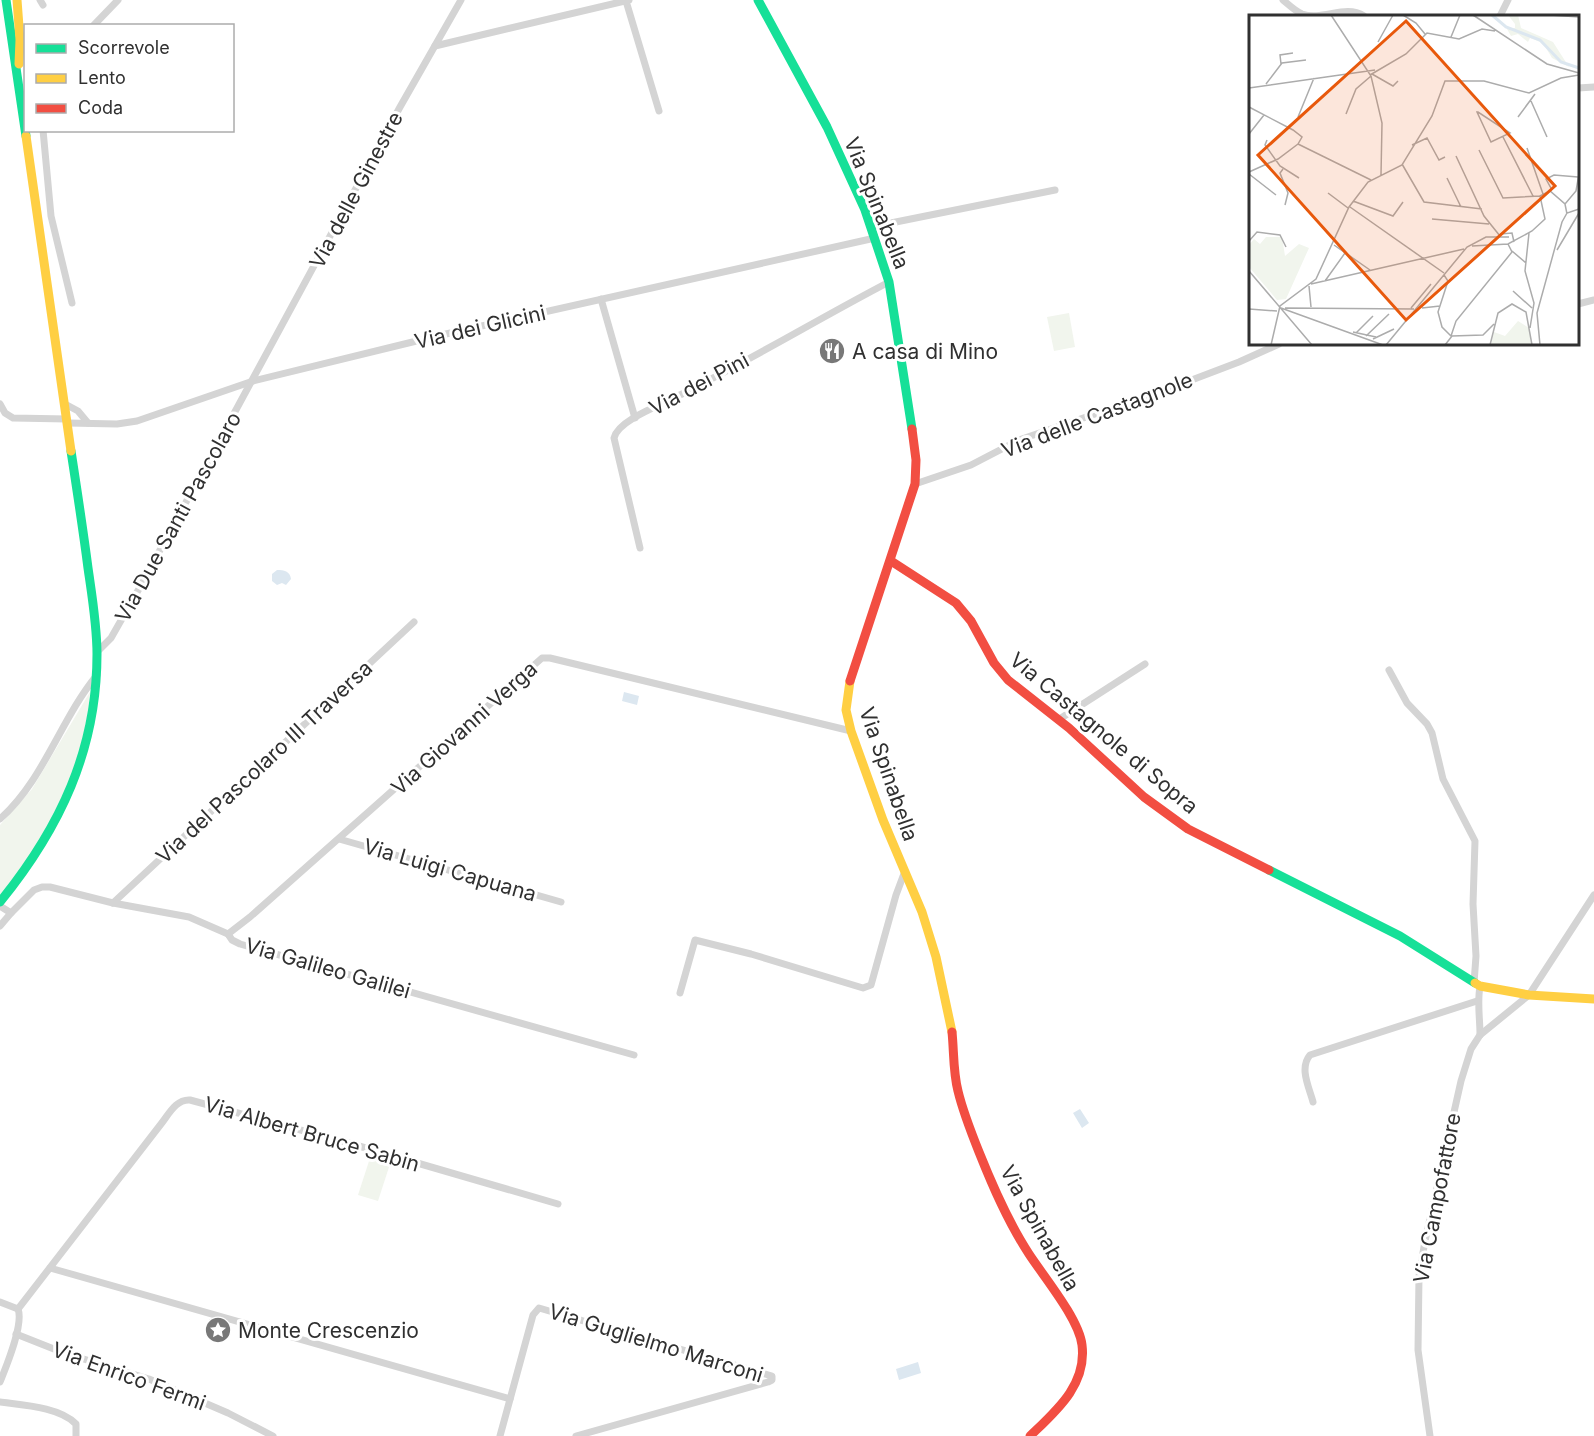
<svg xmlns="http://www.w3.org/2000/svg" width="1594" height="1436" viewBox="0 0 1594 1436" font-family="Inter,sans-serif">
  <style>
    .green { fill: #f1f5ed }
    .water { fill: #dce7f0 }
    .lines { fill: none; stroke-linecap: round; stroke-linejoin: round }
    .street { stroke: #d4d4d4; stroke-width: 7 }
    .fast { stroke: #16e098; stroke-width: 9 }
    .slow { stroke: #ffcf43; stroke-width: 9 }
    .jam { stroke: #f24e42; stroke-width: 9 }
    .labels { text-anchor: middle; dominant-baseline: central; stroke-width: 6; stroke-linejoin: round; paint-order: stroke }
    .street-label { font-size: 21px; fill: #303030; stroke: #fff }
    .poi-label { font-size: 21px; fill: #303030; stroke: #fff; text-anchor: start }
    .inset-river { fill: none; stroke: #dce7f0; stroke-width: 3 }
    .inset-road { fill: none; stroke: #acacac; stroke-width: 1.5 }
    .view { fill: #e8590c; fill-opacity: 0.15; stroke: #e8590c; stroke-width: 3 }
    .inset-edge { fill: none; stroke: #303030; stroke-width: 3 }
  </style>
  <rect width="100%" height="100%" fill="#fff"/>
  <g class="green">
    <path d="M1069,313l6,34 -21,4 -7,-34z"/>
    <path d="M90,692c-5,73 -43,149 -90,205v-72l32,-36z"/>
    <path d="M370,1158l20,6 -12,37 -20,-6z"/>
  </g>
  <g class="water">
    <path d="M277,570c7,0 13,1 14,9l-5,6 -4,-2 -5,2 -5,-4v-7z"/>
    <path d="M624,692l15,4 -2,9 -15,-4z"/>
    <path d="M1080,1109l9,14 -7,5 -9,-15z"/>
    <path d="M918,1362l3,11 -22,7 -3,-11z"/>
  </g>
  <g class="lines">
    <g class="street">
      <path d="M40,0l3,5"/>
      <path d="M1283,0c6,5 12,11 19,14 21,7 43,-10 62,2"/>
      <path d="M626,1l33,110"/>
      <path d="M1500,16l8,-16"/>
      <path d="M93,26l25,-26"/>
      <path d="M435,46l194,-46"/>
      <path d="M1578,88l16,-1"/>
      <path d="M43,130l8,86 21,87"/>
      <path d="M871,227l184,-37"/>
      <path d="M601,299l34,119"/>
      <path d="M1578,304l16,-4"/>
      <path d="M0,404l5,9 8,5 54,1"/>
      <path d="M65,404l13,7 10,12"/>
      <path d="M68,423l49,1 20,-3 116,-40 184,-45 438,-98"/>
      <path d="M915,484l56,-19 48,-25 149,-51 71,-27 40,-18"/>
      <path d="M640,548l-26,-110c4,-18 47,-33 64,-42 71,-35 140,-77 211,-114"/>
      <path d="M98,651l13,-13 29,-51 260,-480 61,-107"/>
      <path d="M1389,670l18,33 20,21 5,9 11,46 32,62 -2,63 3,52 -2,27"/>
      <path d="M1058,720l87,-56"/>
      <path d="M0,819c44,-39 60,-99 97,-144"/>
      <path d="M339,839l222,63"/>
      <path d="M113,903l301,-281"/>
      <path d="M0,906l11,7 23,-23 8,-3h8l63,16 76,14 39,17 4,6 8,4 394,111"/>
      <path d="M0,926l11,-13"/>
      <path d="M228,934l22,-17 292,-259h8l301,73"/>
      <path d="M1480,986c-3,17 0,32 0,49"/>
      <path d="M680,993l15,-53 56,14 112,34 8,-3 25,-90 9,-24"/>
      <path d="M1313,1102c-4,-15 -14,-34 -3,-47l167,-54"/>
      <path d="M50,1268l460,131"/>
      <path d="M0,1302l18,7c6,15 -12,58 -18,73"/>
      <path d="M18,1309l143,-185c8,-10 15,-25 29,-24l162,44 206,60"/>
      <path d="M16,1334l48,19 85,26 79,34 45,23"/>
      <path d="M0,1402c22,3 60,5 76,22v12"/>
      <path d="M500,1436l33,-121 6,-7 233,68v4l-4,2 -192,54"/>
      <path d="M1430,1436l-12,-86 1,-74 6,-35 36,-160 10,-32 9,-14 49,-40 65,-100"/>
    </g>
    <g class="fast">
      <path d="M6,0l20,136"/>
      <path d="M758,0l69,127 38,83 24,72 23,147"/>
      <path d="M1269,870l131,66 75,47"/>
      <path d="M0,902c60,-74 97,-152 97,-248 0,-29 -5,-58 -9,-86 -5,-39 -11,-78 -17,-117"/>
    </g>
    <g class="slow">
      <path d="M17,0l3,40 -1,24"/>
      <path d="M26,136l45,315"/>
      <path d="M850,681l-4,29 5,21 32,89 39,92 14,45 16,75"/>
      <path d="M1475,983l5,3 49,9 65,4"/>
    </g>
    <g class="jam">
      <path d="M891,561l65,42 15,18 23,42 14,17 61,48 75,69 44,32 81,41"/>
      <path d="M850,681l65,-197 1,-24 -4,-31"/>
      <path d="M952,1032c2,19 1,40 6,59 5,21 13,41 21,61 14,35 29,70 50,102 15,23 50,65 53,91 5,40 -26,66 -52,91"/>
    </g>
  </g>
  <defs>
    <g id="restaurant-disc" transform="scale(1.35)"><circle r="9.5" fill="#787878" stroke="#fff"/><path d="M-5-6h1v4h1v-4h1v4h1v-4h1v5L-1.5 .5V6h-2V.5L-5-1ZM5-6V6H3V1.5H1.5Q1.5-4 5-6Z" fill="#fff"/></g>
    <g id="sight-disc" transform="scale(1.35)"><circle r="9.5" fill="#787878" stroke="#fff"/><path d="M0-6L1.8-2.2L6-1.7L2.9 1.2L3.7 5.4L0 3.3L-3.7 5.4L-2.9 1.2L-6-1.7L-1.8-2.2Z" fill="#fff"/></g>
  </defs>
  <g fill-rule="evenodd">
    <use href="#restaurant-disc" x="832" y="351"/>
    <use href="#sight-disc" x="218" y="1330"/>
  </g>
  <g class="labels">
    <g class="street-label">
      <text transform="translate(356 190) rotate(-62)">Via delle Ginestre</text>
      <text transform="translate(877 203) rotate(68)">Via Spinabella</text>
      <text transform="translate(480 327) rotate(-13)">Via dei Glicini</text>
      <text transform="translate(699 384) rotate(-28)">Via dei Pini</text>
      <text transform="translate(1097 415) rotate(-21)">Via delle Castagnole</text>
      <text transform="translate(178 517) rotate(-61)">Via Due Santi Pascolaro</text>
      <text transform="translate(464 728) rotate(-42)">Via Giovanni Verga</text>
      <text transform="translate(1104 733) rotate(40)">Via Castagnole di Sopra</text>
      <text transform="translate(264 762) rotate(-43)">Via del Pascolaro III Traversa</text>
      <text transform="translate(889 774) rotate(71)">Via Spinabella</text>
      <text transform="translate(450 870) rotate(16)">Via Luigi Capuana</text>
      <text transform="translate(328 968) rotate(16)">Via Galileo Galilei</text>
      <text transform="translate(312 1134) rotate(16)">Via Albert Bruce Sabin</text>
      <text transform="translate(1437 1198) rotate(-79)">Via Campofattore</text>
      <text transform="translate(1040 1228) rotate(61)">Via Spinabella</text>
      <text transform="translate(656 1343) rotate(17)">Via Guglielmo Marconi</text>
      <text transform="translate(129 1376) rotate(20)">Via Enrico Fermi</text>
    </g>
    <g class="poi-label">
      <text x="852" y="351">A casa di Mino</text>
      <text x="238" y="1330">Monte Crescenzio</text>
    </g>
  </g>
  <g transform="translate(1249 15)">
    <rect width="330" height="330" fill="#fff"/>
    <path d="M259,0h10l3,13 32,14 16,25 -17,-9 -9,-15 -13,-5 -2,4 -10,-8 -7,2 -4,-7 8,-1v-4zM17,222h16l3,19 14,-12 10,4 -23,51 -9,1 -28,-33v-22l5,-6 6,5zM269,306l11,7 2,17h-40l3,-13 11,4z" fill="#f1f5ed"/>
    <path class="inset-river" d="M243,0l14,12 34,13 21,22 18,6"/>
    <path class="inset-road" d="M82,0l40,61 11,47 -1,52M154,0l13,8 9,11M224,0l74,49 32,9M301,0l29,2M202,22l9,-22M129,27l15,-27M32,49l-1,-9 13,-2M123,59l21,12 5,-5M121,60l36,-21 21,-21 32,6 23,-10 13,2M17,69l16,-21 24,-3M0,73l126,-18M282,86l16,36M0,92l44,23 9,7 -4,7M228,97h1l32,21 -19,9zM97,99l10,-25 15,-13M49,102l16,-39M269,102l17,-23M0,119l15,-19M254,122l30,59M18,125l-2,5 15,21 19,12M49,129l73,36M163,130l15,-7 12,22 6,-3M278,133l16,46M230,135l24,48 37,-2M207,141l28,60 16,20M153,149l22,38 58,7M34,154l-3,4 8,20 -3,12M0,157l29,-13 20,-15M0,159l27,21M198,163l14,29M303,175l-6,-11 8,-4 24,2M79,178l20,15M104,186l40,15 10,-14M316,189l11,-13 3,-17M101,192l94,66M183,204l57,5M280,218l-4,38 9,32 -4,25M251,219l12,-1 2,9M0,226l8,-9 23,3 6,12M85,230l36,25M223,231l36,-2 24,-13 13,-12 -5,-23 10,-5 15,13 2,10M308,235l22,-37M263,236l14,12M0,256l63,74M195,260l4,6 -10,31 4,15 9,9M76,266l20,-28M62,269l153,-35M60,271l2,21M264,276l19,17M32,293l102,37M36,293l129,1M162,293l20,-24M173,293l18,-2M0,294l28,2M104,317l23,5M107,318l17,-17M117,321l23,-22M202,321l5,-15 56,-69 -4,-8M124,324l21,-10M22,330l9,-39 36,-27 33,-72 19,-25 34,-17 30,-49 13,-35h39l45,12 32,-15 18,-3M137,330l81,-98 19,-10h23M196,330l7,-9 31,-1 11,-11M241,330l8,-32 14,-9 14,8 6,33M291,330l-3,-32 25,-91 5,-9 12,-4"/>
    <path class="view" d="M157,6l149,165 -149,134 -148,-165z"/>
    <rect width="330" height="330" class="inset-edge"/>
  </g>
  <rect x="24" y="24" width="210" height="108" fill="#ffffff" stroke="#acacac" stroke-width="1.5"/>
  <rect x="36" y="44" width="30" height="9" fill="#16e098" stroke="#acacac" stroke-width="1.5"/>
  <text x="78" y="54" font-size="18" fill="#303030">Scorrevole</text>
  <rect x="36" y="74" width="30" height="9" fill="#ffcf43" stroke="#acacac" stroke-width="1.5"/>
  <text x="78" y="84" font-size="18" fill="#303030">Lento</text>
  <rect x="36" y="104" width="30" height="9" fill="#f24e42" stroke="#acacac" stroke-width="1.5"/>
  <text x="78" y="114" font-size="18" fill="#303030">Coda</text>
</svg>
